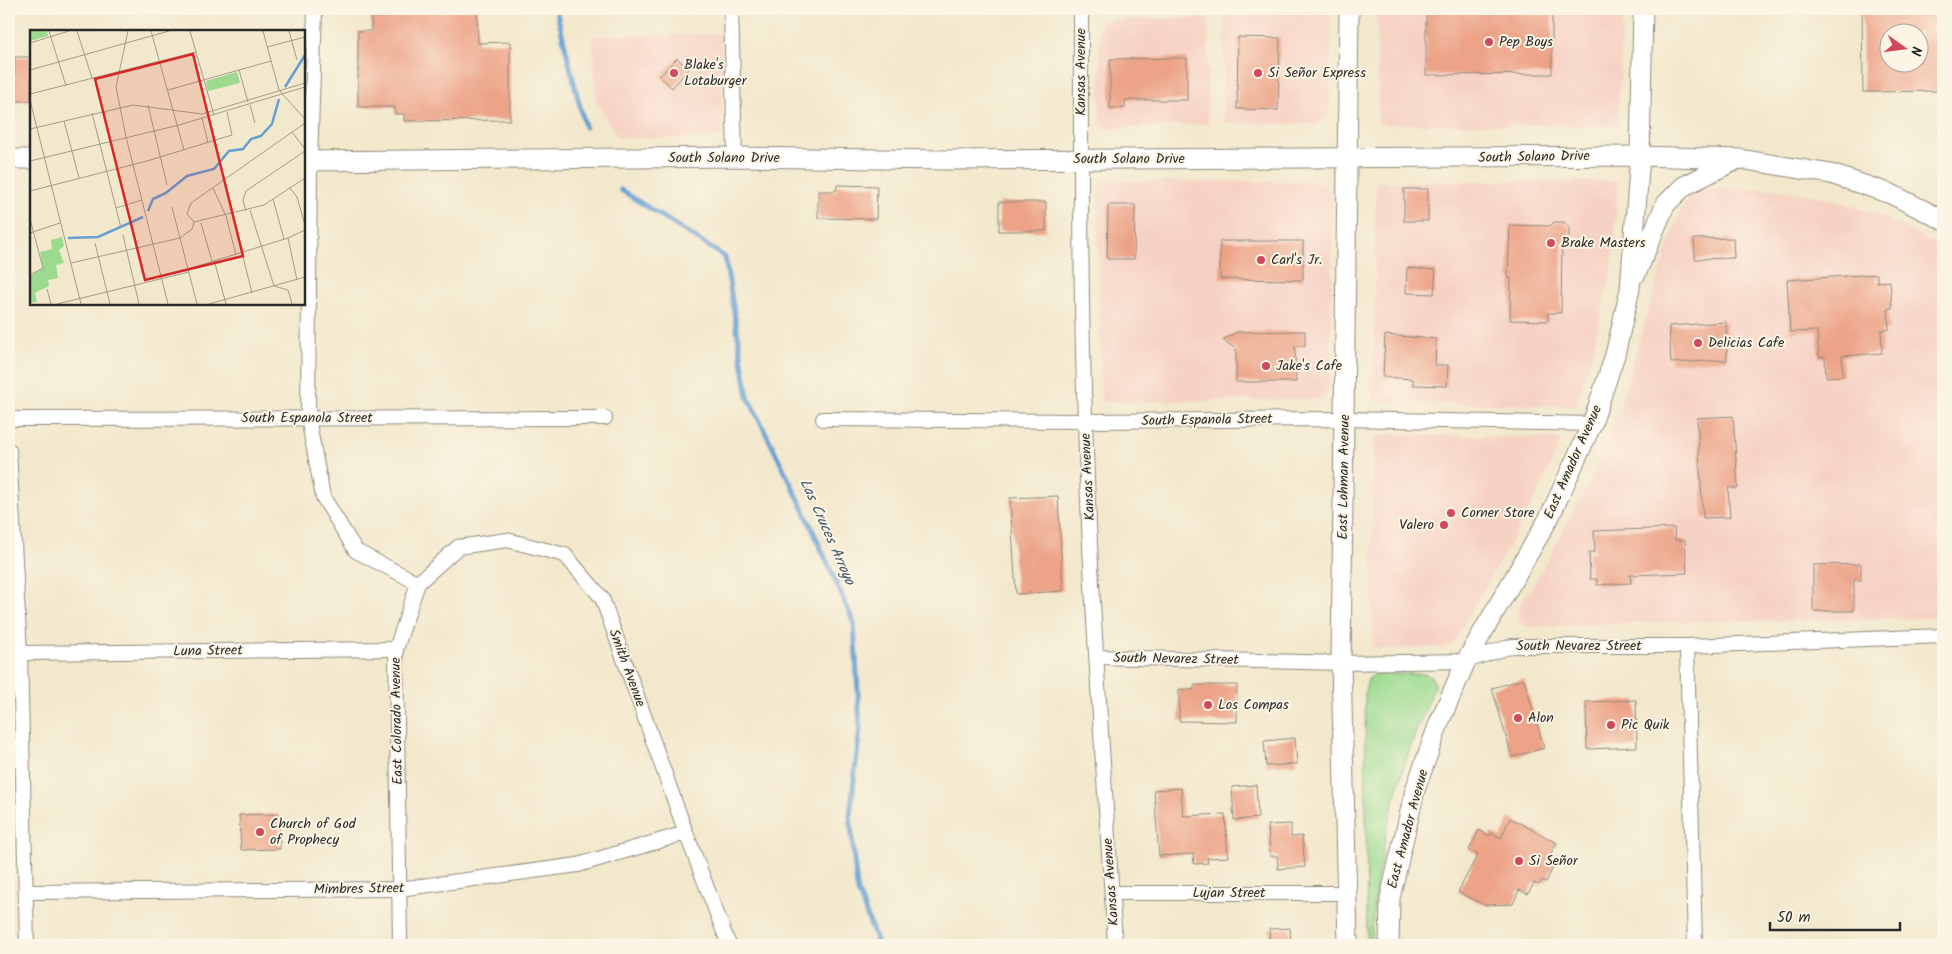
<svg xmlns="http://www.w3.org/2000/svg" width="1952" height="954" viewBox="0 0 1952 954" font-family="Kalam,sans-serif">
  <style>
    .built { fill: #f6d2c4 }
    .green { fill: #9bda8f; stroke: #63825d }
    .lines { fill: none; stroke-linecap: round; stroke-linejoin: round }
    .stream { stroke: #649ed3; stroke-width: 5 }
    .building { fill: #eca387; fill-rule: evenodd }
    .street-casing { stroke: #8e8a7c; stroke-width: 16 }
    .secondary-casing { stroke: #8e8a7c; stroke-width: 21 }
    .street { stroke: #fff; stroke-width: 14 }
    .secondary { stroke: #fff; stroke-width: 19 }
    .poi-dot { fill: #d1495b; stroke: #fcf5e5; stroke-width: 2 }
    .labels { text-anchor: middle; dominant-baseline: central; stroke-width: 4; stroke-linejoin: round; paint-order: stroke }
    .poi-label { font-size: 14px; fill: #2b2b2b; stroke: #fcf5e5; text-anchor: start }
    .street-label { font-size: 14px; fill: #2b2b2b; stroke: #fcf5e5 }
    .water-label { font-size: 15px; font-style: italic; fill: #42596e; stroke: #fcf5e5 }
    .inset-river { fill: none; stroke: #649ed3; stroke-width: 2.5 }
    .inset-road { fill: none; stroke: #a29c8c; stroke-width: 1 }
    .view { fill: #d62828; fill-opacity: 0.15; stroke: #d62828; stroke-width: 2.5 }
    .inset-edge { fill: none; stroke: #2b2b2b; stroke-width: 2.5 }
  </style>
  <rect width="100%" height="100%" fill="#fcf5e5"/>
  <filter id="ink" filterUnits="userSpaceOnUse"><feTurbulence type="fractalNoise" baseFrequency=".02" numOctaves="2"/><feDisplacementMap in="SourceGraphic" scale="10" xChannelSelector="R" yChannelSelector="G"/><feConvolveMatrix kernelMatrix="1 2 1 2 8 2 1 2 1" color-interpolation-filters="sRGB"/></filter>
  <filter id="wash" filterUnits="userSpaceOnUse"><feTurbulence type="fractalNoise" baseFrequency=".0096" numOctaves="4" result="noise"/><feDisplacementMap in="SourceGraphic" scale="20" xChannelSelector="R" yChannelSelector="G"/><feGaussianBlur stdDeviation="1.12" result="paint"/><feColorMatrix in="noise" values="0 0 0 0 0 0 0 0 0 0 0 0 0 0 0 0 0 1.4 0 .05"/><feComposite in="paint" operator="in"/></filter>
  <g filter="url(#wash)">
    <rect width="100%" height="100%" fill="#f2e8cc"/>
    <g class="built">
      <path d="M1225,9h106l-1,96 -3,11 -5,5 -5,3 -94,-1z"/>
      <path d="M1377,9h246l-5,114 -2,2 -6,1 -230,-2 -2,-3z"/>
      <path d="M1208,18v106l-100,5 -6,-2 -2,-3v-104z"/>
      <path d="M722,34v101l-5,3h-99l-22,-38 -3,-64z"/>
      <path d="M1102,181l221,1 10,15 -3,185 -4,15 -5,2 -218,3 -2,-4 -4,-211 1,-4z"/>
      <path d="M1616,181l2,1v4l-6,82 -21,90 -14,45 -3,3 -185,-4 -14,-2 -2,-4 3,-214z"/>
      <path d="M1717,188l54,1 54,8 49,16 69,35v245l-3,125 -262,4 -148,5 -7,-2 -4,-5 -1,-7 2,-9 22,-34 53,-98 24,-64 51,-169 11,-30 7,-11 9,-7z"/>
      <path d="M1382,434l176,4 3,3 -24,54 -80,141 -5,8 -7,3 -66,2 -7,-2 1,-201 3,-9z"/>
    </g>
    <path class="green" d="M1376,674h48l7,3 4,7c-6,22 -18,42 -25,64 -21,63 -36,131 -39,197h-4l-2,-253 3,-13z"/>
    <g class="lines">
      <g class="stream">
        <path d="M556,9l29,118"/>
        <path d="M621,190l104,67 23,140 54,109 52,117 6,105 -10,87 7,74 21,56"/>
      </g>
    </g>
    <g id="blocks">
      <g class="building">
        <path d="M371,9h106l1,34 32,-1v78l-106,1v-7h-9v-7h-37v-76h13z"/>
        <path d="M1426,9h126v65l-126,1z"/>
        <path d="M1862,9h79l1,82 -79,1zM1890,32h30v30h-30z"/>
        <path d="M1238,37l42,1 -2,72 -41,-1z"/>
        <path d="M15,57h16v44h-17z"/>
        <path d="M677,58l12,11 -17,19 -12,-12z"/>
        <path d="M1187,58v42h-62v8h-15v-49z"/>
        <path d="M837,185l40,1 -1,33 -58,-1v-27h18z"/>
        <rect x="1404" y="189" width="24" height="32"/>
        <rect x="999" y="202" width="47" height="29"/>
        <path d="M1108,205h27l-1,54h-27z"/>
        <path d="M1554,222h10l5,6v8l-7,6 -1,71h-13v8l-38,-1 1,-42h-3l2,-53 40,1z"/>
        <path d="M1733,238l1,20 -39,1 -1,-20z"/>
        <path d="M1220,241h83v39l-83,-1z"/>
        <path d="M1407,268l29,2 -2,24 -28,-1z"/>
        <path d="M1877,274v8l13,-1 2,27 -4,1 1,21h-8l1,23 -40,3 1,20 -17,1 -1,-20h-6l-2,-26 -27,1 -3,-52z"/>
        <path d="M1726,322l1,38 -56,3 -2,-37z"/>
        <path d="M1305,331v15h-10l1,36h-60v-33l-13,-9 14,-8z"/>
        <path d="M1385,335l51,4 -1,26h13l-1,21 -34,-1v-6l-30,-2z"/>
        <path d="M1733,416l5,72h-10l2,29 -27,1 -6,-100z"/>
        <path d="M1058,496l5,95 -47,3 -6,-96z"/>
        <path d="M1674,528l1,12h10l2,33 -57,2 1,8 -34,2v-6h-7l-1,-27h6l-1,-21z"/>
        <path d="M1861,564v16h-7v31h-41v-46z"/>
        <path d="M1524,679l20,69 -32,9 -20,-69z"/>
        <path d="M1194,685h43v37l-58,-1v-32l15,1z"/>
        <path d="M1636,700l1,47 -50,2 -1,-47z"/>
        <path d="M1295,738l2,26 -31,2 -2,-25z"/>
        <path d="M1256,785l2,33 -24,2 -2,-33z"/>
        <path d="M1181,788l2,28 42,-2 3,43 -21,1 1,5 -14,1 -1,-10 -34,2 -5,-66z"/>
        <path d="M279,814l1,35 -39,1 -2,-35z"/>
        <path d="M1510,818l47,25 -7,12 7,4 -11,23 -4,-2 -3,5 -5,-2 -6,11 -9,-4 -6,14 -28,1 -27,-13 20,-38 -9,-4 10,-20 11,6 1,-3 10,5z"/>
        <path d="M1291,824v13l11,-1 3,31 -27,2 -1,-13h-7l-2,-31z"/>
        <path d="M1290,928l1,17h-21l-1,-16z"/>
      </g>
    </g>
  </g>
  <g filter="url(#ink)">
    <use href="#blocks" fill-opacity="0" stroke="#8e8a7c" stroke-width="1"/>
    <g class="lines">
      <g class="street-casing">
        <g id="street">
          <path d="M315,9l-5,152 -2,257 15,79 33,54 62,32 -22,66 4,296"/>
          <path d="M731,9l4,148"/>
          <path d="M1081,9c0,136 -1,273 4,410 5,175 19,351 30,526"/>
          <path d="M9,419l596,-1"/>
          <path d="M823,419l262,2 259,-2 248,5"/>
          <path d="M9,450l11,203 7,292"/>
          <path d="M418,583l40,-36 49,-7 58,15 37,43 84,235 43,112"/>
          <path d="M1687,646l8,299"/>
          <path d="M20,653l376,-4"/>
          <path d="M1097,657l244,6 125,-2 46,-15h175l256,-10"/>
          <path d="M26,892l373,-3 179,-24 108,-32"/>
          <path d="M1112,893h233"/>
        </g>
      </g>
      <g class="secondary-casing">
        <g id="secondary">
          <path d="M9,159h22"/>
          <path d="M304,161l431,-4 212,3 693,-4 100,3 91,15 60,20 52,26"/>
          <path d="M1636,274l29,-69 19,-19 52,-26"/>
          <path d="M1348,945l-7,-282 8,-654"/>
          <path d="M1389,945l1,-47 25,-108 24,-67 27,-62 83,-143 43,-94 23,-69 15,-66 10,-133 3,-147"/>
        </g>
      </g>
      <use href="#street" class="street"/>
      <use href="#secondary" class="secondary"/>
    </g>
  </g>
  <g class="poi-dot">
    <circle cx="1489" cy="42" r="5"/>
    <circle cx="674" cy="73" r="5"/>
    <circle cx="1258" cy="73" r="5"/>
    <circle cx="1551" cy="243" r="5"/>
    <circle cx="1261" cy="260" r="5"/>
    <circle cx="1698" cy="343" r="5"/>
    <circle cx="1266" cy="366" r="5"/>
    <circle cx="1451" cy="513" r="5"/>
    <circle cx="1444" cy="525" r="5"/>
    <circle cx="1208" cy="705" r="5"/>
    <circle cx="1518" cy="718" r="5"/>
    <circle cx="1611" cy="725" r="5"/>
    <circle cx="260" cy="832" r="5"/>
    <circle cx="1519" cy="861" r="5"/>
  </g>
  <g class="labels">
    <g class="poi-label">
      <text x="1499" y="42">Pep Boys</text>
      <text x="684" y="65">Blake's<tspan x="684" dy="16">Lotaburger</tspan></text>
      <text x="1268" y="73">Si Señor Express</text>
      <text x="1561" y="243">Brake Masters</text>
      <text x="1271" y="260">Carl's Jr.</text>
      <text x="1708" y="343">Delicias Cafe</text>
      <text x="1276" y="366">Jake's Cafe</text>
      <text x="1461" y="513">Corner Store</text>
      <text x="1434" y="525" text-anchor="end">Valero</text>
      <text x="1218" y="705">Los Compas</text>
      <text x="1528" y="718">Alon</text>
      <text x="1621" y="725">Pic Quik</text>
      <text x="270" y="824">Church of God<tspan x="270" dy="16">of Prophecy</tspan></text>
      <text x="1529" y="861">Si Señor</text>
    </g>
    <g class="street-label">
      <text transform="translate(1081 72) rotate(-90)">Kansas Avenue</text>
      <text transform="translate(1534 157) rotate(-1)">South Solano Drive</text>
      <text x="724" y="158">South Solano Drive</text>
      <text x="1129" y="159">South Solano Drive</text>
      <text x="307" y="418">South Espanola Street</text>
      <text transform="translate(1207 420) rotate(-1)">South Espanola Street</text>
      <text transform="translate(1573 462) rotate(-66)">East Amador Avenue</text>
      <text transform="translate(1088 477) rotate(-93)">Kansas Avenue</text>
      <text transform="translate(1344 477) rotate(-89)">East Lohman Avenue</text>
      <text x="1579" y="646">South Nevarez Street</text>
      <text transform="translate(208 651) rotate(-1)">Luna Street</text>
      <text transform="translate(1176 659) rotate(1)">South Nevarez Street</text>
      <text transform="translate(627 668) rotate(70)">Smith Avenue</text>
      <text transform="translate(397 721) rotate(-91)">East Colorado Avenue</text>
      <text transform="translate(1408 829) rotate(-75)">East Amador Avenue</text>
      <text transform="translate(1111 882) rotate(-94)">Kansas Avenue</text>
      <text transform="translate(359 889) rotate(-1)">Mimbres Street</text>
      <text x="1229" y="893">Lujan Street</text>
    </g>
    <g class="water-label">
      <text transform="translate(827 532) rotate(66)">Las Cruces Arroyo</text>
    </g>
  </g>
  <g transform="translate(30 30)">
    <rect width="275" height="275" fill="#f2e8cc"/>
    <path d="M0,1h17l1,5 -18,5z" fill="#9bda8f"/>
    <path d="M207,42l3,11 -32,8 -2,-10zM32,207l2,9 -5,4 5,13 -8,2 2,13 -10,2 1,6 -14,7 2,9 -7,1v-27l13,-8 -3,-16 12,-3 -1,-9z" fill="#9bda8f"/>
    <path class="inset-river" d="M255,57l20,-32M118,181l5,-12 13,-6 21,-17 27,-7 15,-18 14,-2 8,-10 10,-3 11,-12 7,-25M38,208l30,-1 45,-20"/>
    <path class="inset-road" d="M19,1l17,55M47,1l15,47M121,1l33,119M160,1l24,84M233,1l16,59 26,29M259,1l8,29M0,13l39,-12M237,17l38,-10M0,40l139,-39M209,40l9,32M138,60l103,-29M0,64l166,-42M0,70l51,204M118,75l19,80M220,75l5,18M62,83l29,115M172,88l6,25M34,91l15,57M0,99l103,-24 69,9 103,-31M262,102l13,17M96,107l42,167M96,107l-10,-50 12,-56M0,131l149,-36 126,-38M183,158l13,28 10,39M260,158l7,9 8,28M0,161l117,-30 85,-26 -5,-23M243,169l11,40M142,177l25,97M86,178l26,-8M220,180l24,76 14,4 4,14M216,181l-3,-11 3,-9 59,-40M0,189l13,49 -13,7M164,192l-7,-8 4,-11 114,-80M171,193l11,38M0,203l30,-10M93,205l16,69M258,208l9,42M65,213l15,61M212,223l10,40M184,230l12,44M41,233l109,-25 12,-9 2,-7 70,-17 41,-27M158,239l100,-31 17,-8M17,259l4,15M27,274l132,-32M179,274l96,-27"/>
    <path class="view" d="M163,24l50,202 -98,24 -50,-201z"/>
    <rect width="275" height="275" class="inset-edge"/>
  </g>
  <rect width="1952" height="954" fill="none" stroke="#fcf5e5" stroke-width="30"/>
  <g transform="translate(1904 48) rotate(104)"><circle r="24" fill="#fcf5e5" stroke="#a8a49b"/>
  <path d="M0-4L9 19L0 12L-9 19Z" fill="#d1495b"/>
  <text y="-8" font-size="14" font-weight="bold" text-anchor="middle" fill="#2b2b2b">N</text>
  </g>
  <path d="M1770 922v8h130v-8" fill="none" stroke="#2b2b2b" stroke-width="2.5"/>
  <text x="1777" y="922" font-size="15" fill="#2b2b2b" stroke="#fcf5e5" stroke-width="4" paint-order="stroke">50 m</text>
</svg>
